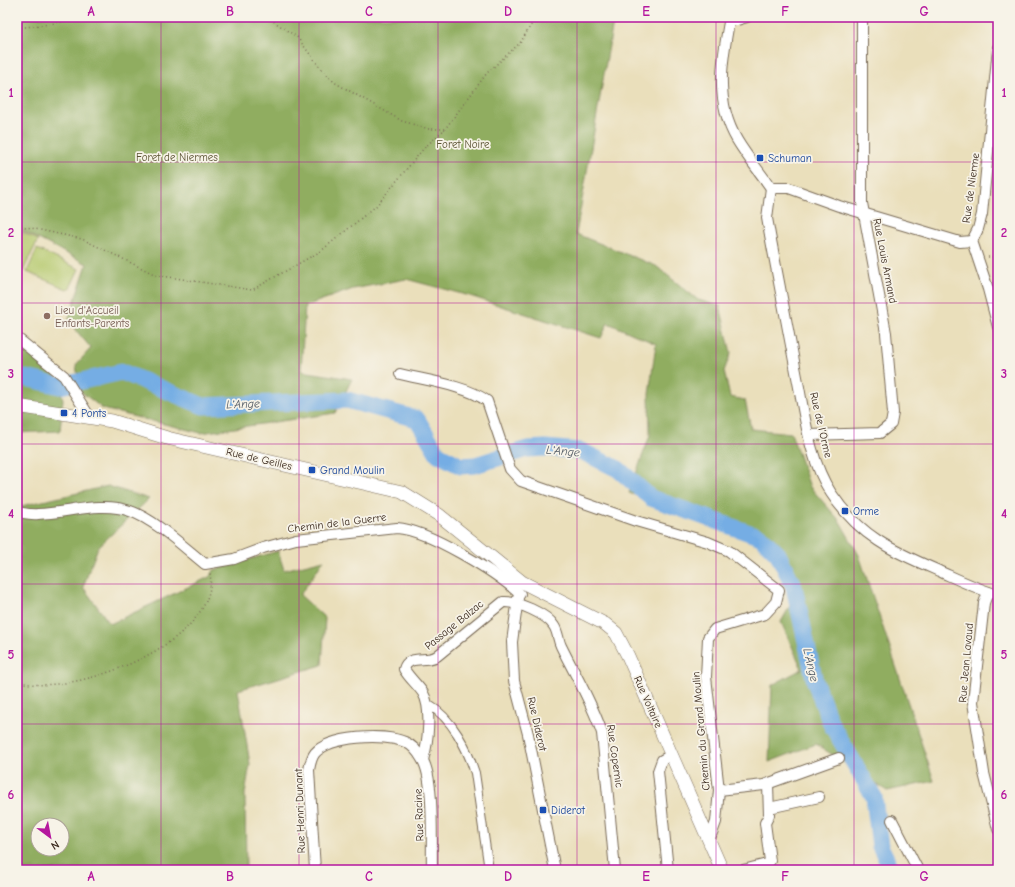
<svg xmlns="http://www.w3.org/2000/svg" width="1015" height="887" viewBox="0 0 1015 887" font-family="'Comic Neue',sans-serif">
  <style>
    .green { fill: #b5c96d; stroke: #787a46 }
    .forest { fill: #90ad60; stroke: #666c3f; fill-rule: evenodd }
    .lines { fill: none; stroke-linecap: round; stroke-linejoin: round }
    .river { stroke: #75ade4; stroke-width: 17 }
    .pedestrian-casing { stroke: #786955; stroke-width: 10 }
    .minor-casing { stroke: #786955; stroke-width: 12 }
    .tertiary-casing { stroke: #786955; stroke-width: 14 }
    .path { stroke: #786955; stroke-width: 1.5; stroke-dasharray: 1 3; stroke-linecap: butt }
    .pedestrian { stroke: #fff; stroke-width: 8 }
    .minor { stroke: #fff; stroke-width: 10 }
    .tertiary { stroke: #fff; stroke-width: 13 }
    .grid { fill: none; stroke: #b5179e; stroke-width: 1; stroke-opacity: 0.55 }
    .transit-dot { fill: #1a4fb4; stroke: #f7f3e8; stroke-width: 1.5 }
    .education-dot { fill: #8d6e63; stroke: #f7f3e8; stroke-width: 1.5 }
    .labels { text-anchor: middle; dominant-baseline: central; stroke-width: 3.5; stroke-linejoin: round; paint-order: stroke }
    .park-label { font-size: 11px; fill: #5a5232; stroke: #f7f3e8 }
    .transit-label { font-size: 11px; fill: #164399; stroke: #f7f3e8; text-anchor: start }
    .street-label { font-size: 11px; fill: #3b2a1e; stroke: #f7f3e8 }
    .education-label { font-size: 11px; fill: #785e54; stroke: #f7f3e8; text-anchor: start }
    .water-label { font-size: 12px; font-style: italic; fill: #4f5863; stroke: #f7f3e8 }
    .neatline { fill: none; stroke: #b5179e; stroke-width: 1.5 }
    .grid-label { font-size: 13px; text-anchor: middle; font-weight: bold; fill: #b5179e }
  </style>
  <rect width="100%" height="100%" fill="#f7f3e8"/>
  <filter id="ink" filterUnits="userSpaceOnUse"><feTurbulence type="fractalNoise" baseFrequency=".025" numOctaves="2"/><feDisplacementMap in="SourceGraphic" scale="8" xChannelSelector="R" yChannelSelector="G"/><feConvolveMatrix kernelMatrix="1 2 1 2 8 2 1 2 1" color-interpolation-filters="sRGB"/></filter>
  <filter id="wash" filterUnits="userSpaceOnUse"><feTurbulence type="fractalNoise" baseFrequency=".012" numOctaves="4" result="noise"/><feDisplacementMap in="SourceGraphic" scale="16" xChannelSelector="R" yChannelSelector="G"/><feGaussianBlur stdDeviation="0.9" result="paint"/><feColorMatrix in="noise" values="0 0 0 0 0 0 0 0 0 0 0 0 0 0 0 0 0 1.4 0 .05"/><feComposite in="paint" operator="in"/></filter>
  <g filter="url(#wash)">
    <rect width="100%" height="100%" fill="#eadfbb"/>
    <g class="green">
      <path d="M19,231l19,9 -15,31 -6,-3v-32z"/>
      <path d="M37,249l42,20 -10,21 -42,-18z"/>
    </g>
    <g class="forest">
      <path d="M17,17h597l-38,217 80,32 42,34 22,6 11,47 -7,18 6,26 15,3 6,29 40,4 19,54 29,33 20,35 75,226 -47,10 -71,-47 -47,18 3,-77 30,-16 -21,-47 10,-18 -12,-42 -24,-22 -126,-47 21,-58 -1,-41 7,-50 -48,-21 -7,15 -131,-42 -64,-17 -53,10 -48,17 -4,65 51,8 -17,34 -134,20 -98,-24 -23,-18 -4,-26 15,-17 -23,-27 19,-57 -70,-36z"/>
      <path d="M17,346l37,26 9,27 -3,32 -43,2z"/>
      <path d="M108,486l41,13 -51,48 -15,40 27,37 95,-45 6,-3 3,-6 64,-19 6,19 40,-10 -24,35 25,23 -3,47 -84,25 12,74 -5,30 1,76h-229v-363zM38,825h24v24h-24z"/>
    </g>
    <g class="lines">
      <path class="river" d="M17,376l43,10 62,-14 81,34 144,-6 70,19 21,35 23,12 14,-1 52,-16 18,-1 36,3 37,18 33,29 110,39 17,17 16,33 21,95 16,42 43,73 6,49 12,24"/>
    </g>
  </g>
  <g filter="url(#ink)">
    <g class="lines">
      <g class="pedestrian-casing">
        <path id="pedestrian" d="M429,705c23,13 38,43 46,68l14,97"/>
      </g>
      <g class="minor-casing">
        <g id="minor">
          <path d="M730,17c-8,42 -16,84 7,123 10,17 23,32 34,48"/>
          <path d="M729,20h8l10,-3"/>
          <path d="M998,48l-16,166 -4,15 -6,12 16,48 10,38"/>
          <path d="M771,188l-4,30 3,17c9,47 18,95 27,142 8,39 12,82 34,116 29,44 62,58 108,78 20,9 38,18 59,24"/>
          <path d="M771,188h18l50,18 121,36 12,-1"/>
          <path d="M17,338l47,38 25,40"/>
          <path d="M400,374c24,6 68,12 87,27l23,68 11,12 115,40 72,21 21,9 50,39 -3,12 -11,12 -50,15 -7,9 -2,39 13,113 -3,32 -7,19"/>
          <path d="M809,435l71,-2 11,-9 2,-11 -7,-80 -24,-130v-186"/>
          <path d="M17,512c7,1 14,3 21,2 30,-1 63,-13 92,-3 24,8 55,37 75,53l29,-5 29,-11 33,-9 101,-11c31,2 99,44 123,66"/>
          <path d="M988,592l-4,11 -11,99 11,71 14,56"/>
          <path d="M518,598l-6,44 2,39 14,53 27,136"/>
          <path d="M423,760c5,-17 9,-52 0,-67 -6,-9 -14,-15 -19,-24 4,-15 23,-6 33,-13l66,-54c14,-1 44,12 51,24 4,6 4,14 7,20 14,29 31,56 41,87l13,137"/>
          <path d="M719,790l45,-5 75,-27"/>
          <path d="M769,808l50,-11"/>
          <path d="M892,820l26,50"/>
          <path d="M315,870l-6,-100c1,-6 2,-12 6,-17 15,-17 69,-20 90,-11 7,3 13,10 17,17 13,19 9,85 10,111"/>
          <path d="M668,870l-10,-99 4,-11 9,-5"/>
          <path d="M743,870l24,-6 3,-3 -5,-38 4,-8 -1,-31"/>
        </g>
      </g>
      <g class="tertiary-casing">
        <path id="tertiary" d="M17,406l95,15 55,17 235,54 37,23 83,67 83,42 11,9 12,23 94,214"/>
      </g>
      <g class="path">
        <path d="M267,17l30,20 22,29 15,16 68,39 27,8h16l42,-56 33,-30 16,-26"/>
        <path d="M17,28l33,-4 36,-7"/>
        <path d="M17,225l65,14 74,36 96,15 69,-39 55,-45 48,-58 21,-19"/>
        <path d="M988,257h10"/>
        <path d="M17,681c53,19 204,-38 193,-108"/>
      </g>
      <use href="#pedestrian" class="pedestrian"/>
      <use href="#minor" class="minor"/>
      <use href="#tertiary" class="tertiary"/>
    </g>
  </g>
  <path class="grid" d="M161,17v853M299,17v853M438,17v853M577,17v853M716,17v853M854,17v853M17,162h981M17,303h981M17,444h981M17,584h981M17,724h981"/>
  <g class="transit-dot">
    <rect x="756" y="154" width="8" height="8" rx="2"/>
    <rect x="60" y="409" width="8" height="8" rx="2"/>
    <rect x="308" y="466" width="8" height="8" rx="2"/>
    <rect x="841" y="507" width="8" height="8" rx="2"/>
    <rect x="539" y="806" width="8" height="8" rx="2"/>
  </g>
  <circle class="education-dot" cx="47" cy="316" r="4"/>
  <g class="labels">
    <g class="park-label">
      <text x="463" y="144">Foret Noire</text>
      <text x="177" y="157">Foret de Niermes</text>
    </g>
    <g class="transit-label">
      <text x="768" y="158">Schuman</text>
      <text x="72" y="413">4 Ponts</text>
      <text x="320" y="470">Grand Moulin</text>
      <text x="853" y="511">Orme</text>
      <text x="551" y="810">Diderot</text>
    </g>
    <g class="street-label">
      <text transform="translate(971 188) rotate(-82)">Rue de Nierme</text>
      <text transform="translate(885 261) rotate(79)">Rue Louis Armand</text>
      <text transform="translate(821 425) rotate(77)">Rue de l'Orme</text>
      <text transform="translate(259 459) rotate(13)">Rue de Geilles</text>
      <text transform="translate(337 523) rotate(-7)">Chemin de la Guerre</text>
      <text transform="translate(454 625) rotate(-39)">Passage Balzac</text>
      <text transform="translate(966 663) rotate(-85)">Rue Jean Lavaud</text>
      <text transform="translate(648 702) rotate(66)">Rue Voltaire</text>
      <text transform="translate(537 724) rotate(77)">Rue Diderot</text>
      <text transform="translate(701 731) rotate(-95)">Chemin du Grand Moulin</text>
      <text transform="translate(615 756) rotate(82)">Rue Copernic</text>
      <text transform="translate(300 811) rotate(-92)">Rue Henri Dunant</text>
      <text transform="translate(419 815) rotate(-92)">Rue Racine</text>
    </g>
    <g class="education-label">
      <text x="55" y="310">Lieu d'Accueil<tspan x="55" dy="13">Enfants-Parents</tspan></text>
    </g>
    <g class="water-label">
      <text transform="translate(243 404) rotate(-2)">L'Ange</text>
      <text transform="translate(563 451) rotate(5)">L'Ange</text>
      <text transform="translate(811 665) rotate(77)">L'Ange</text>
    </g>
  </g>
  <rect width="1015" height="887" fill="none" stroke="#f7f3e8" stroke-width="44"/>
  <g transform="translate(50 837) rotate(148)"><circle r="19" fill="#f7f3e8" stroke="#aca397"/>
  <path d="M0-3L7 15L0 10L-7 15Z" fill="#b5179e"/>
  <text y="-6" font-size="11" font-weight="bold" text-anchor="middle" fill="#3b2a1e">N</text>
  </g>
  <rect x="22" y="22" width="971" height="843" class="neatline"/>
  <g class="grid-label">
    <text x="91" y="16">A</text>
    <text x="230" y="16">B</text>
    <text x="369" y="16">C</text>
    <text x="508" y="16">D</text>
    <text x="646" y="16">E</text>
    <text x="785" y="16">F</text>
    <text x="924" y="16">G</text>
    <text x="11" y="97">1</text>
    <text x="1004" y="97">1</text>
    <text x="11" y="237">2</text>
    <text x="1004" y="237">2</text>
    <text x="11" y="378">3</text>
    <text x="1004" y="378">3</text>
    <text x="11" y="518">4</text>
    <text x="1004" y="518">4</text>
    <text x="11" y="659">5</text>
    <text x="1004" y="659">5</text>
    <text x="11" y="799">6</text>
    <text x="1004" y="799">6</text>
    <text x="91" y="881">A</text>
    <text x="230" y="881">B</text>
    <text x="369" y="881">C</text>
    <text x="508" y="881">D</text>
    <text x="646" y="881">E</text>
    <text x="785" y="881">F</text>
    <text x="924" y="881">G</text>
  </g>
</svg>
